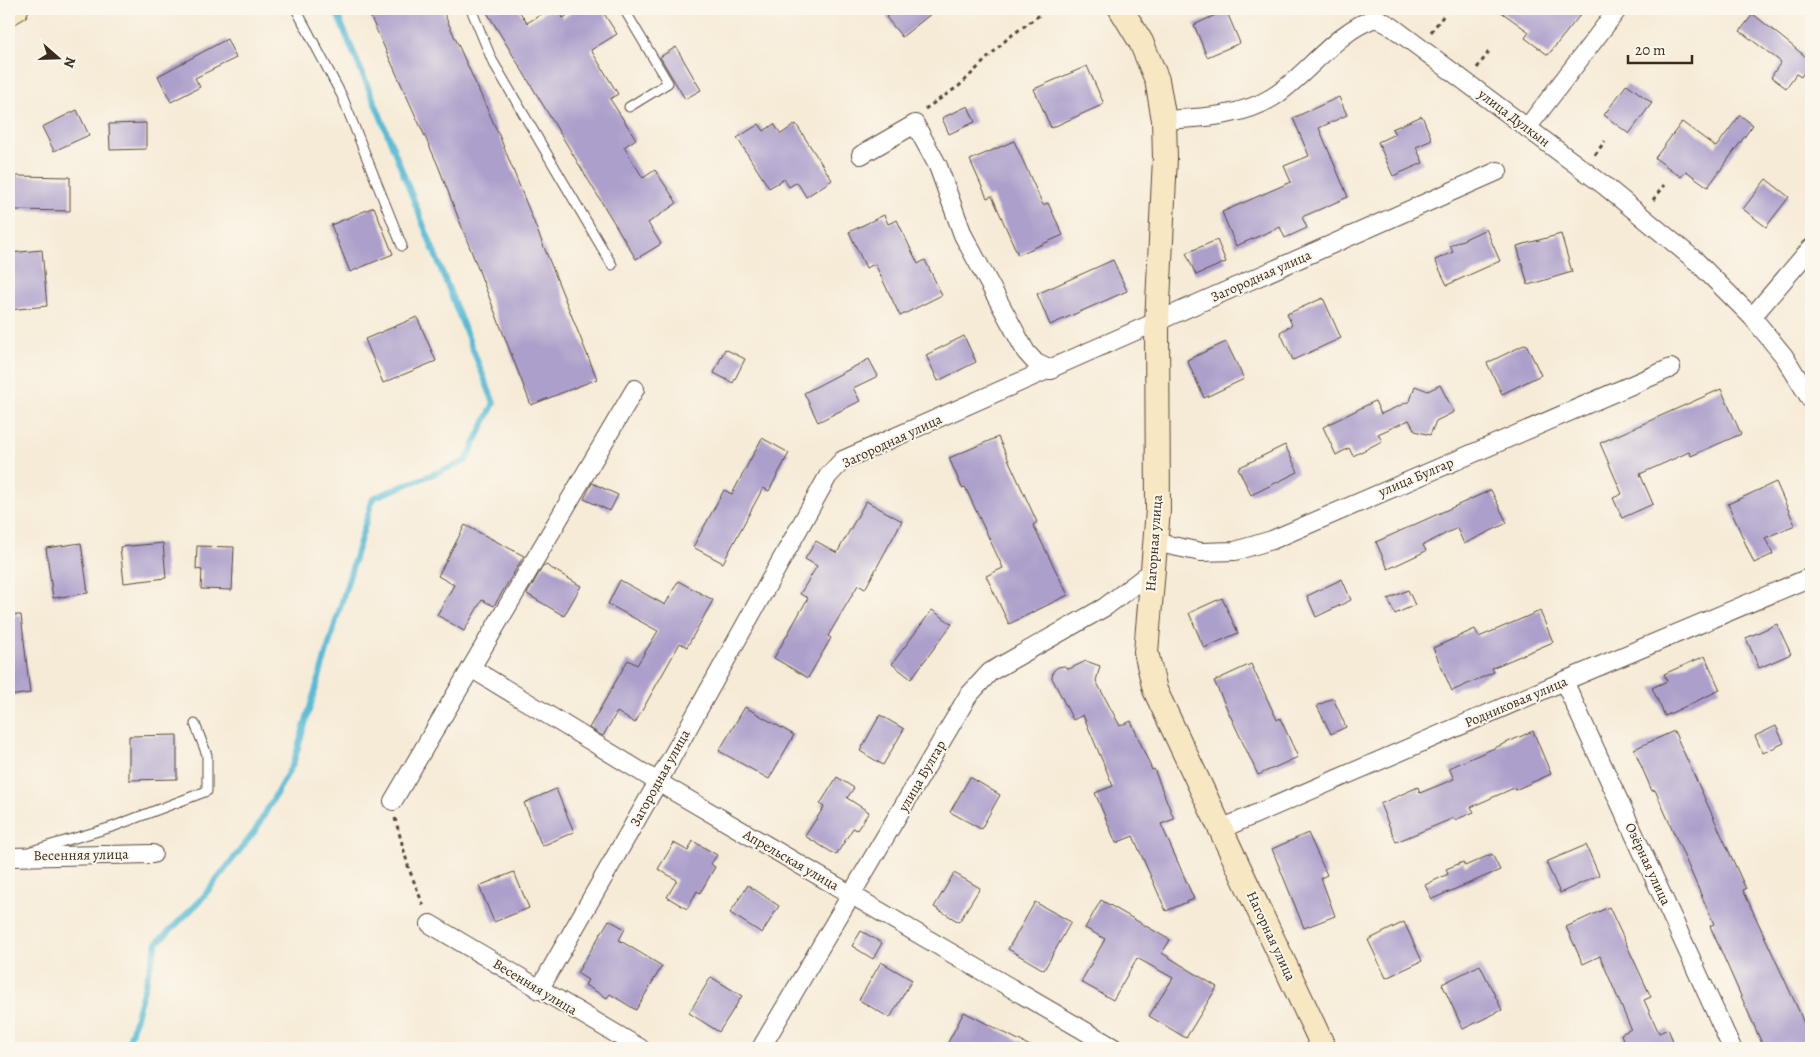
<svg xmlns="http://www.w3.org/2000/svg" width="1820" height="1057" viewBox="0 0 1820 1057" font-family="Alegreya,serif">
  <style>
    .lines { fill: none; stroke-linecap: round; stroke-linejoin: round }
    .stream { stroke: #58bbd6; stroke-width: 6 }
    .building { fill: #ac9fcb }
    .lane-casing { stroke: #57473a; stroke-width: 11 }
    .street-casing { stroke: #57473a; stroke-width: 20 }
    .secondary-casing { stroke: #57473a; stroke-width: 26 }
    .path { stroke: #57473a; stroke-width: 3; stroke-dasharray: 4 4; stroke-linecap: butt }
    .lane { stroke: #fff; stroke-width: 9 }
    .street { stroke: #fff; stroke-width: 18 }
    .secondary { stroke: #f7e8c3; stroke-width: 24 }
    .labels { text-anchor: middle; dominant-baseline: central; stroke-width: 4; stroke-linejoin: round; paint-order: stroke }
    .street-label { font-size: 14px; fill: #3b2a1e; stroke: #fbf7ec }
  </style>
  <rect width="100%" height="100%" fill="#fbf7ec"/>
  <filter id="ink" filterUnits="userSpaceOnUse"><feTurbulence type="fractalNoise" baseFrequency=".02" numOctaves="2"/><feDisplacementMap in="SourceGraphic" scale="10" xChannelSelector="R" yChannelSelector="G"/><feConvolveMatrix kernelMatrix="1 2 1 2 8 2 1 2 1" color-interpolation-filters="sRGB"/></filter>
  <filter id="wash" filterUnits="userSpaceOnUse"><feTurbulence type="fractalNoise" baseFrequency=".0096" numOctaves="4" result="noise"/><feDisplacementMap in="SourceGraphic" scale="20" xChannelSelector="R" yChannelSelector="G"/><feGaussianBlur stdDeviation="1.12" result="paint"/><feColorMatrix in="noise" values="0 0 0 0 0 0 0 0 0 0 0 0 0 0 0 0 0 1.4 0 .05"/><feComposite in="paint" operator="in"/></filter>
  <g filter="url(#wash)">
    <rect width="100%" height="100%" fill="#f6ebd7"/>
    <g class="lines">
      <path class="stream" d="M127,1048l30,-105 43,-42 55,-70 38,-67 80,-266 93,-37 28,-58 -114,-288 -45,-106"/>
    </g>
    <g id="blocks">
      <g class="building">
        <path d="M367,9h75l57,126 98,244 -66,26 -94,-242z"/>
        <path d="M485,9h33l9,14 23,-14h8l5,9 14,-9h24l16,25 -26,16 27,44 -8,5 26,40 -12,8 19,31 12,-8 22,33 -29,20 13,21 -25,15z"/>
        <path d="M896,9h41l-35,28 -16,-20z"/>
        <path d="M1497,9h88l-37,46 -23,-17 4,-6z"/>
        <path d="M1226,10l14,33 -33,14 -13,-32z"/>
        <path d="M1753,14l58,47 -10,16 -5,-3 -10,14 -15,-11 10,-15 -41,-31z"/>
        <path d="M227,39l9,19 -41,20 5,9 -29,15 -13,-26z"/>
        <path d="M676,47l25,43 -16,9 -25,-42z"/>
        <path d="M1087,66l17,38 -53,24 -17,-39z"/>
        <path d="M1627,84l25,19 -23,31 -25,-19z"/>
        <path d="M1339,97l8,18 -28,13 29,69 -46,20 5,11 -22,10 -5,-11 -44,19 -14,-34 69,-30 -7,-16 25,-10 -16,-38z"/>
        <path d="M968,106l7,16 -26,12 -7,-16z"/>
        <path d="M77,110l12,25 -35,16 -12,-24z"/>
        <path d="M1740,115l13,10 -45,62 -22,-16 -5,6 -26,-19 27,-36 34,25z"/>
        <path d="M1422,116l10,24 -16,7 7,16 -30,13 -15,-34 17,-8 -3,-5z"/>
        <path d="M146,123v26l-36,1 -1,-26z"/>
        <path d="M759,124l5,7 10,-7 7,10 15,-10 36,56 -26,17 -9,-15 -8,5 -5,-8 -15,9 -32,-50z"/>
        <path d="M1014,141l29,64 5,-2 15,32 -45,20 -26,-59 -5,2 -17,-38z"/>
        <path d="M16,176l54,1v34l-55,-1z"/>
        <path d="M1766,179l23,18 -23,30 -23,-18z"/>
        <path d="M374,207l19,47 -43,18 -19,-47z"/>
        <path d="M884,215l4,9 9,-4 21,44 7,-4 17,35 -42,21 -25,-52 -9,4 -17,-36z"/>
        <path d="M1486,229l14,32 -53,24 -12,-25 18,-8 -3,-6z"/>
        <path d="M1561,234l11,38 -44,13 -11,-39z"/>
        <path d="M1217,240l9,22 -30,13 -10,-22z"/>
        <path d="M42,250l5,56 -38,4v-57z"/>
        <path d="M1113,260l14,31 -77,34 -13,-31z"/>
        <path d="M1323,298l18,40 -48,22 -13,-28 12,-7 -5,-11z"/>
        <path d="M417,317l19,44 -53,22 -18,-44z"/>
        <path d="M964,336l12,26 -38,19 -12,-26z"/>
        <path d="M1226,342l18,37 -40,19 -17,-38z"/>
        <path d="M1526,344l15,31 -39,19 -15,-31z"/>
        <path d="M725,349l20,10 -12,24 -19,-10z"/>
        <path d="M869,359l9,17 -25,12 7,13 -42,21 -14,-29z"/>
        <path d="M1440,385l14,27 -18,9 -6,14 -15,-4 -6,-11 -31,14 4,7 -29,15 -4,-8 -13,7 -13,-28 52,-26 6,13 29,-13 5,-15 13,5z"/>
        <path d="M1721,389l20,45 -50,22 -2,-4 -49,22 13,30 -31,14 -9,-20 9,-4 -22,-51z"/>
        <path d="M998,437l39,85 -4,3 35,70 -59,29 -23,-48 17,-8 -38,-81 -3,1 -13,-30z"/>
        <path d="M762,438l27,15 -20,38 -6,-3 -40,75 -30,-16 31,-57 8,4z"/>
        <path d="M1285,445l13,27 -47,23 -13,-27z"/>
        <path d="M1776,482l19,43 -30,13 8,16 -19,9 -26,-59z"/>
        <path d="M592,483l26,12 -8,16 -26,-12z"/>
        <path d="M1491,490l16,33 -43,21 -7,-16 -34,17 3,6 -38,18 -12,-27z"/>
        <path d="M866,501l36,20 -37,68 -7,-4 -30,51 3,2 -23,40 -34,-20 34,-60 -8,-4 17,-28 -12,-7 11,-18 21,12z"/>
        <path d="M465,525l59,31 -30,50 -12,-6 -18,31 -27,-16 17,-30 -16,-9z"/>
        <path d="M81,543l7,50 -35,5 -7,-50z"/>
        <path d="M163,543l3,35 -42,5 -4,-36z"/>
        <path d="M197,546l37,1 -2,43 -31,-1 1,-19 -6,-1z"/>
        <path d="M546,565l35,21 -17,30 -37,-22 16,-28z"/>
        <path d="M1342,579l9,21 -35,17 -9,-21z"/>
        <path d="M620,580l45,25 13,-24 35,19 -26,47 -7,-4 -45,80 -18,-11 -14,24 -14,-8 39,-68 9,5 21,-34 -50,-27z"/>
        <path d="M1408,590l7,15 -20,9 -7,-15z"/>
        <path d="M1222,598l16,35 -34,15 -15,-35z"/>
        <path d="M932,610l20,14 -41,55 -19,-15z"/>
        <path d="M1540,611l13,31 -61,26 2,4 -42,19 -19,-43 42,-19 4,8z"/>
        <path d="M9,615h12l9,78 -21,3z"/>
        <path d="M1777,624l14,30 -32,14 -13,-30z"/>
        <path d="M1705,656l15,34 -55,26 -13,-28 15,-7 -3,-7z"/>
        <path d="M1086,661l14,5 -4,15 24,45 11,-5 21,49 2,-1 20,50 -13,5 33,75 -28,12 -33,-75 -17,7 -21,-50 18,-7 -30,-71 -10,5 -21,-42 1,-7 5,-4 6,-1 5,3z"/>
        <path d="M1251,664l26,56 3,-2 18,39 -40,18 -44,-94z"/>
        <path d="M1333,698l13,29 -15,7 -14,-28z"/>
        <path d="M745,707l49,28 -25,44 -50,-28z"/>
        <path d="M880,715l24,14 -21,36 -23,-14z"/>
        <path d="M1776,726l8,17 -21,10 -8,-17z"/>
        <path d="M1533,731l18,43 -36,16 -1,-2 -43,19 3,5 -19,8 -1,-2 -58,24 -16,-38 38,-17 2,6 34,-14 -5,-11z"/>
        <path d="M1674,731l72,158 -3,1 56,121 12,30v7h-47l-54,-122 4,-2 -59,-134 -3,1 -18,-42z"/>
        <path d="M177,735v44l-48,1v-44z"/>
        <path d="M837,777l17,11 -7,10 22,14 -12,18 -4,-2 -17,27 -31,-19 19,-29 -4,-3z"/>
        <path d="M970,777l30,18 -19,34 -31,-17z"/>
        <path d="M556,789l18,43 -32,14 -18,-43z"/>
        <path d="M1308,833l19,42 -6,3 14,38 -31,12 -32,-79z"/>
        <path d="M693,841l24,14 -6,9 4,3 -15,26 -3,-2 -10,18 -20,-12 10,-17 -19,-11 16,-26 14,8z"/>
        <path d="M1586,845l13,30 -39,18 -14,-31z"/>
        <path d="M1492,854l8,16 -68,29 -7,-14 23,-11 -2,-5 17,-7 2,4z"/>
        <path d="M514,872l15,36 -35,14 -15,-36z"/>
        <path d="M954,873l26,15 -21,34 -25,-15z"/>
        <path d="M748,885l31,21 -17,27 -32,-20z"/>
        <path d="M1101,900l69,40 -8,13 55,34 -31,51 -37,-22 24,-38 -36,-20 -24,42 -32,-18 24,-43 -20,-11z"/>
        <path d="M1035,902l36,20 -27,48 -36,-21z"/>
        <path d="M1609,907l42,90 -7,3 15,33 9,-4 8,19h-50l-5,-14 10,-5 -31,-73 -17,8 -17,-37z"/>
        <path d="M609,920l16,9 -6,11 43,26 -26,44 -26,-16 -3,4 -22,-13 3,-5 -11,-7z"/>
        <path d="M1404,922l18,39 -36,17 -18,-38z"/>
        <path d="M861,931l21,12 -9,16 -21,-13z"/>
        <path d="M881,962l31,18 -22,38 -31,-18z"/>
        <path d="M1480,965l22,45 -39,19 -21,-45z"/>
        <path d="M711,977l31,19 -23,36 -30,-19z"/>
        <path d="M964,1012l70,36h-89z"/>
      </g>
    </g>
  </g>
  <g filter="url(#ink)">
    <use href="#blocks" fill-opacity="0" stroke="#57473a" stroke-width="1"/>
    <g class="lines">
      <g class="lane-casing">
        <g id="lane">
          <path d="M296,9l46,87 60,150"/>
          <path d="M471,9l21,51 120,205"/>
          <path d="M624,9l44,74 -39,24"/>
          <path d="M31,851l81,-24 95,-36v-36l-12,-31"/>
        </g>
      </g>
      <g class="street-casing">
        <g id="street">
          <path d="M1164,120c36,-2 77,-3 109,-23 34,-22 64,-67 103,-79l15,8 214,160 91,75 56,56 32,39 27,44"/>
          <path d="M1527,128l91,-119"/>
          <path d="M861,155l54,-31 23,42 25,69 63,117 10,11 15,7"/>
          <path d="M1752,317l59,-69"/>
          <path d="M1154,542l47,10 34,-1 37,-11 399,-172"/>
          <path d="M471,668l187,114 456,266"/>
          <path d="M1564,681l168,367"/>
          <path d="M393,801l242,-412"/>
          <path d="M1221,829l343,-148 247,-104"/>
          <path d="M9,857l144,-3"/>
          <path d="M430,924l210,124"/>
          <path d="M539,990l119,-208 170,-306 15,-16 655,-289"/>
          <path d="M761,1048l207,-352 22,-24 115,-65 46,-35"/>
        </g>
      </g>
      <g class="secondary-casing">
        <g id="secondary">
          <path d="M1121,9l20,33 16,38 7,40 1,38 -8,165 1,187 -12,142 9,38 169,358"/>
          <path d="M9,13l7,-4"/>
        </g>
      </g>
      <g class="path">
        <path d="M1431,32l13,-17"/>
        <path d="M1477,68l13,-18"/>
        <path d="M925,109l34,-23 49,-48 40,-29"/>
        <path d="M1595,155l10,-14"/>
        <path d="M1653,200l11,-15"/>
        <path d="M395,818l14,51 15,38"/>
      </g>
      <use href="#lane" class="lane"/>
      <use href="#street" class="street"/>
      <use href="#secondary" class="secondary"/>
    </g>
  </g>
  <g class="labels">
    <g class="street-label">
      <text transform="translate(1514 118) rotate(37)">улица Дулкын</text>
      <text transform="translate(1261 276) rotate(-24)">Загородная улица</text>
      <text transform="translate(892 441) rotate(-25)">Загородная улица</text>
      <text transform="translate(1416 477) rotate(-23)">улица Булгар</text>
      <text transform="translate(1154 543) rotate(-86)">Нагорная улица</text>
      <text transform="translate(1516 702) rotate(-23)">Родниковая улица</text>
      <text transform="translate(922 776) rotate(-60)">улица Булгар</text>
      <text transform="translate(660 778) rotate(-61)">Загородная улица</text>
      <text transform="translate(81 855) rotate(-1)">Весенняя улица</text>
      <text transform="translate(791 860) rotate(30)">Апрельская улица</text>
      <text transform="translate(1648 864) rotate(65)">Озёрная улица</text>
      <text transform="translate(1271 936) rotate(65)">Нагорная улица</text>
      <text transform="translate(535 987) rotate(31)">Весенняя улица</text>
    </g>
  </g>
  <rect width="1820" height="1057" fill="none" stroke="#fbf7ec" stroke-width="30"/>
  <g transform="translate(58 58) rotate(110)" stroke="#fbf7ec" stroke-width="4" paint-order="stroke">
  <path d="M0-4L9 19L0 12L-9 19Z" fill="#3b2a1e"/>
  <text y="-8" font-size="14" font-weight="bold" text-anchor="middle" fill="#3b2a1e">N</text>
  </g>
  <path d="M1628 55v8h64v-8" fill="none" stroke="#3b2a1e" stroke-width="2.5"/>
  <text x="1635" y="55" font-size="15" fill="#3b2a1e" stroke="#fbf7ec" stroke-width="4" paint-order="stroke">20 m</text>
</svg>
